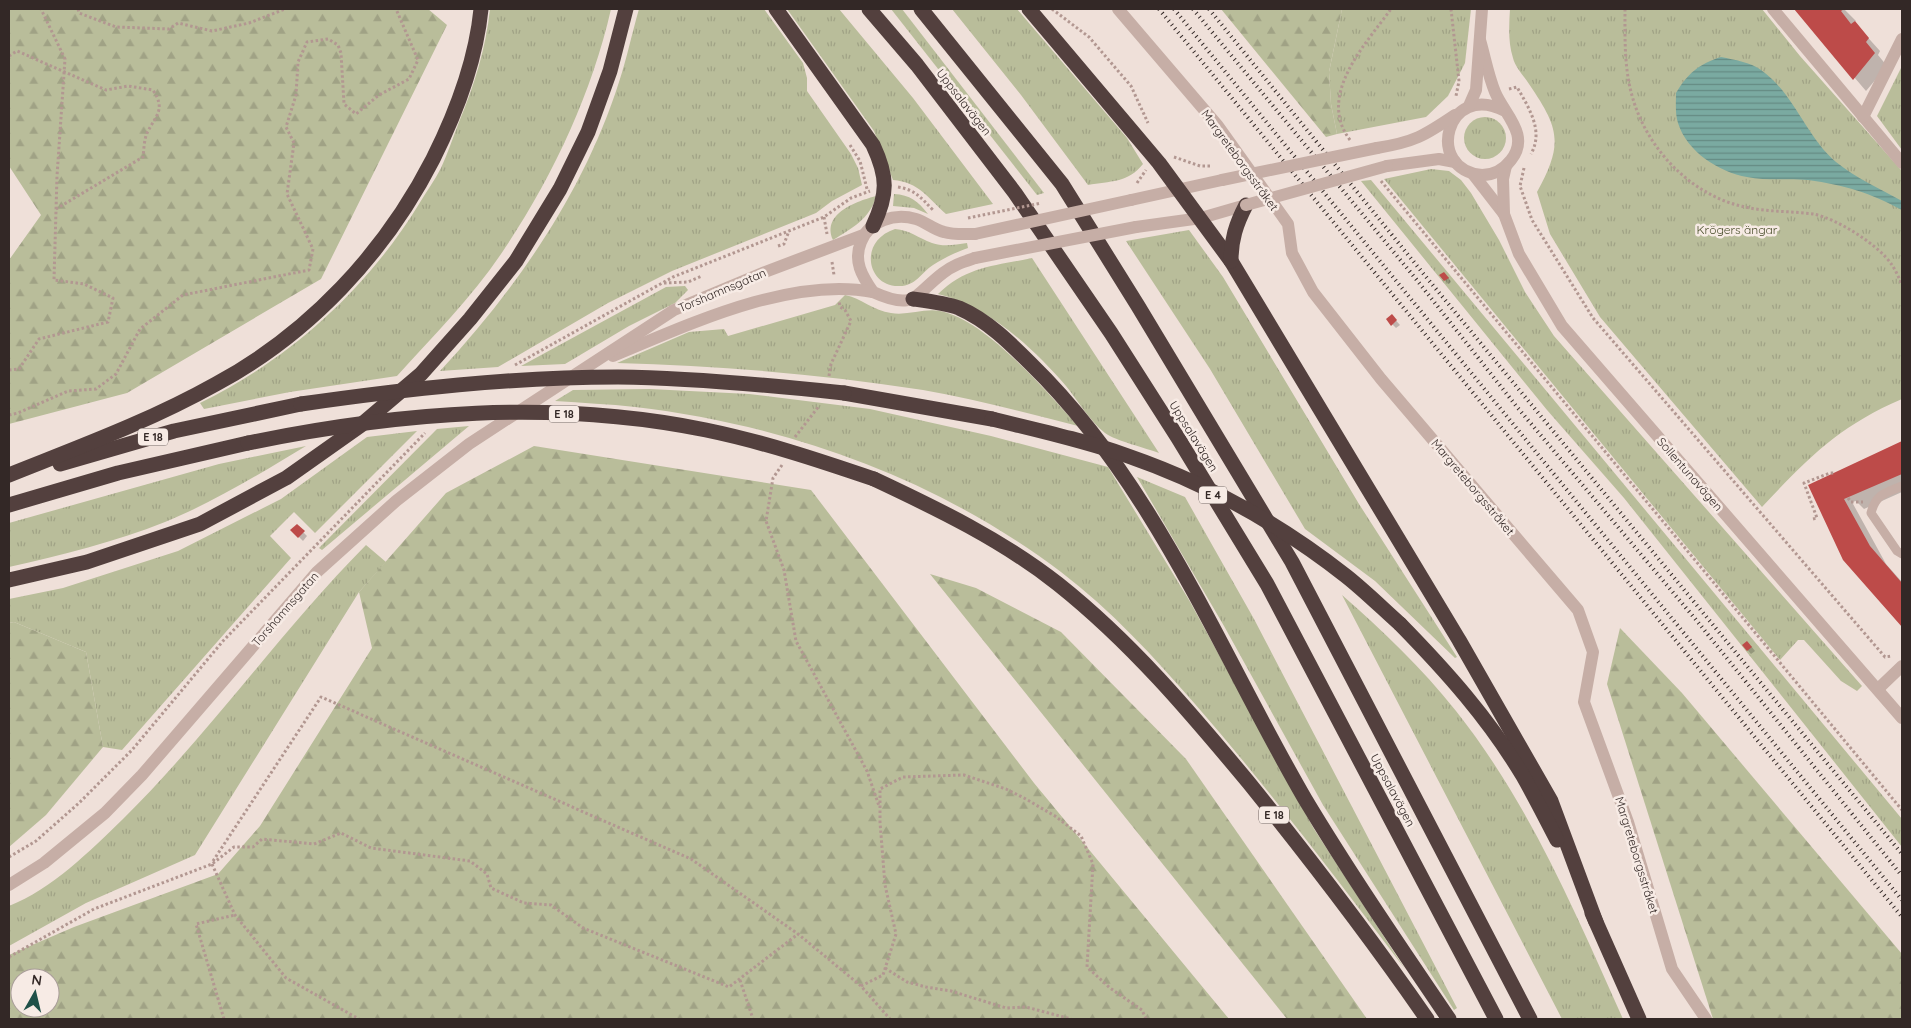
<svg xmlns="http://www.w3.org/2000/svg" width="1911" height="1028" viewBox="0 0 1911 1028" font-family="Quicksand,sans-serif">
  <style>
    .grass { fill: url(#grass-tufts) }
    .forest { fill: url(#forest-firs); fill-rule: evenodd }
    .water { fill: url(#water-rules) }
    .shadow { fill: #0003 }
    .building { fill: #bd4b49 }
    .lines { fill: none; stroke-linecap: round; stroke-linejoin: round }
    .path { stroke: #b29791; stroke-width: 3; stroke-dasharray: 2.5 2.5; stroke-linecap: butt }
    .service { stroke: #c6aea6; stroke-width: 9 }
    .minor { stroke: #c6aea6; stroke-width: 12 }
    .tertiary { stroke: #c6aea6; stroke-width: 12 }
    .motorway { stroke: #53403e; stroke-width: 15 }
    .rail { stroke: #332826; stroke-width: 4; stroke-dasharray: 1 4; stroke-linecap: butt }
    .path-bridge { stroke: #b29791; stroke-width: 3; stroke-dasharray: 2.5 2.5; stroke-linecap: butt }
    .tertiary-bridge { stroke: #c6aea6; stroke-width: 12 }
    .motorway-bridge { stroke: #53403e; stroke-width: 15 }
    .labels { text-anchor: middle; dominant-baseline: central; stroke-width: 5; stroke-linejoin: round; paint-order: stroke }
    .shield { fill: #f7ebe5; stroke: #6e625f; stroke-width: 1 }
    .shield-label { font-size: 11px; font-weight: bold; fill: #332826 }
    .street-label { font-size: 12px; fill: #332826; stroke: #f7ebe5 }
    .park-label { font-size: 12px; fill: #4a4f2c; stroke: #f7ebe5 }
  </style>
  <defs>
    <pattern id="grass-tufts" width="24" height="20" patternUnits="userSpaceOnUse" patternTransform="scale(1.25)"><rect width="24" height="20" fill="#b9bd9a"/><path d="M3 7l-1-3M5 7V3M7 7l1-3M15 17l-1-3M17 17v-4M19 17l1-3" fill="none" stroke="#a0a285"/></pattern>
    <pattern id="forest-firs" width="22" height="20" patternUnits="userSpaceOnUse" patternTransform="scale(1.25)"><rect width="22" height="20" fill="#b9bd9a"/><path d="M5 1l3.5 6h-7zM16 11l3.5 6h-7z" fill="#a0a285"/></pattern>
    <pattern id="water-rules" width="6" height="5" patternUnits="userSpaceOnUse" patternTransform="scale(1.25)"><rect width="6" height="5" fill="#7aaaa1"/><path d="M0 2.5h6" fill="none" stroke="#658a83"/></pattern>
  </defs>
  <rect width="100%" height="100%" fill="#efe0d9"/>
  <g class="grass">
    <path d="M490,9h121c-19,84 -58,167 -106,239 -30,46 -71,87 -108,128l-107,16 -86,17 -4,-6c90,-44 167,-114 219,-199 7,-12 16,-24 22,-36 7,-15 12,-31 18,-46 15,-36 27,-74 31,-113z"/>
    <path d="M639,9h125l39,54 4,15v13l44,63 7,14 4,17 -30,16 -16,12 -144,58 -64,32 -110,64 -58,4c77,-83 144,-179 179,-289 8,-24 13,-49 20,-73z"/>
    <path d="M787,9h52l74,89 80,106 -47,10c-18,-16 -27,-32 -53,-34l-19,-49z"/>
    <path d="M891,9h11l142,184 -7,2z"/>
    <path d="M952,9h65l110,129 16,26c-15,19 -33,17 -55,21l-67,-90z"/>
    <path d="M1342,9h129l-6,54 -17,33 -22,21 -89,17 -6,-30 -2,-32z"/>
    <path d="M1510,9h252l38,47 102,115v228c-63,27 -94,59 -140,108l-162,-190 -50,-83 -13,-42c27,-49 22,-64 -8,-108 -5,-8 -14,-17 -16,-26 -5,-16 -4,-32 -3,-49z"/>
    <path d="M1902,66v84l-25,-34z"/>
    <circle cx="1485" cy="138" r="21"/>
    <path d="M1431,169l18,2 12,9 10,13 28,47 26,52 29,44 308,350 -5,5 -16,-10 -37,-41h-6l-18,20 -396,-481z"/>
    <path d="M1371,180l531,639v28l-278,-349 -77,-88 -186,-229z"/>
    <path d="M894,194c16,1 24,7 34,20l-14,-6 -21,-2z"/>
    <path d="M876,196c-5,22 -25,33 -43,44 -12,-27 25,-39 43,-44z"/>
    <path d="M895,229c15,1 23,9 37,14 11,4 23,2 35,0l1,5c-12,4 -24,10 -35,17 -12,8 -18,22 -35,21 -31,0 -40,-45 -3,-57z"/>
    <path d="M1189,230l34,47 136,227 98,153 -2,1 -80,-77 -70,-52 -95,-160 -84,-128z"/>
    <path d="M1032,258l127,195c-13,-5 -43,-12 -54,-20 -15,-12 -27,-32 -39,-47 -33,-38 -78,-80 -128,-92 29,-28 57,-28 94,-36z"/>
    <path d="M685,286l3,4 -13,13 -46,23 -64,38 -44,2 145,-79z"/>
    <path d="M845,295c16,3 29,16 46,18 16,3 33,-5 49,-2 45,8 108,82 138,115 -52,-13 -103,-27 -155,-36 -102,-16 -203,-24 -306,-27l72,-31 35,-3 4,7 107,-31z"/>
    <path d="M650,389l99,5 121,15 121,27 117,31 81,133 125,229 91,140c-68,-90 -136,-180 -210,-265 -41,-47 -84,-94 -134,-132 -123,-93 -273,-147 -426,-165 -26,-3 -53,-4 -80,-6l18,-11z"/>
    <path d="M469,426l-147,124 -3,-2 118,-119z"/>
    <path d="M417,431l-102,102 -21,-21 -24,24 21,22 -169,192 -19,-3 -17,-95 -72,-30 -5,1v-24l54,-11 115,-37 103,-52 86,-62z"/>
    <path d="M306,446c-43,26 -94,57 -141,76 -50,20 -103,33 -156,45v-44l210,-59z"/>
    <path d="M1137,477l48,20 69,122 203,389 -3,2 -131,-205 -99,-179z"/>
    <path d="M366,545l20,17 -27,30 -164,263 -109,48 -77,43v-40c43,-17 81,-55 114,-87 87,-86 157,-187 243,-274z"/>
    <path d="M1342,595c41,36 80,73 114,116 73,92 119,201 167,308h-61z"/>
  </g>
  <g class="forest">
    <path d="M9,9h419l19,16 -126,254 -194,114 -118,31v-164l32,-45 -32,-49z"/>
    <path d="M1221,9h121l-13,63 2,32 6,30 -11,3z"/>
    <path d="M534,446l277,44 223,293 195,236h-1220v-64l65,-28 144,-53 42,-48 112,-178 -13,-56 87,-99zM20,978h30v30h-30z"/>
    <path d="M930,574l46,14 85,44 125,127 181,260h-80z"/>
    <path d="M14,622l72,30 17,95 -57,68 -37,32v-224z"/>
    <path d="M1620,628l62,65 220,261v65h-189l-106,-335z"/>
  </g>
  <path class="water" d="M1721,57c14,3 29,5 40,13 33,23 45,67 75,92 20,16 44,27 66,39v9c-32,-17 -57,-25 -94,-30 -18,-2 -41,1 -61,-3 -28,-5 -60,-25 -69,-54 -3,-9 -2,-21 -2,-30 12,-20 23,-29 45,-36z"/>
  <g class="shadow">
    <path d="M1796,9h48l12,12 -2,1 26,29 -2,4 9,11 -21,25z"/>
    <path d="M1448,277l3,5 -3,2 -3,-4z"/>
    <path d="M1392,316l8,9 -4,3 -8,-8z"/>
    <path d="M1902,442v50l-38,17 -8,-8 -4,1 34,62 16,18v43l-58,-66 -5,-87z"/>
    <path d="M297,526l10,10 -4,5 -11,-11z"/>
    <path d="M1744,646h7l4,5 -4,3z"/>
  </g>
  <g class="building">
    <path d="M1794,9h50l-3,2 10,13 4,-3 14,17 -3,4 9,11 -22,27z"/>
    <path d="M1444,272l5,6 -5,3 -5,-6z"/>
    <path d="M1392,314l5,6 -6,6 -5,-7z"/>
    <path d="M1902,441v33l-58,25 26,47 32,37v44l-59,-67 -35,-75z"/>
    <path d="M297,524l8,7 -7,7 -8,-8z"/>
    <path d="M1747,641l5,6 -5,4 -5,-6z"/>
  </g>
  <g class="lines">
    <g class="path">
      <path d="M78,9l1,4 37,14 53,2 9,-6 34,8 37,-8 36,-14"/>
      <path d="M1052,9l37,28 42,49 17,37"/>
      <path d="M1451,9l8,72 -3,15"/>
      <path d="M1625,9c0,30 -1,61 8,90 15,51 59,97 112,108 22,5 46,4 68,7 23,4 66,31 79,51 4,6 7,13 10,20"/>
      <path d="M9,56l8,-5 89,39 22,-4 25,4c13,20 3,25 -6,43 -3,7 -3,16 -4,24l-87,52"/>
      <path d="M1509,89l8,-2c12,21 27,44 14,67"/>
      <path d="M1350,140c-34,-45 16,-96 41,-131"/>
      <path d="M850,145l10,16 7,28"/>
      <path d="M1174,157l26,9h11"/>
      <path d="M1524,168l-4,18 12,34 61,98 292,339 7,-1"/>
      <path d="M1381,181l521,629"/>
      <path d="M1137,183l9,-13"/>
      <path d="M898,187c18,3 23,11 35,23"/>
      <path d="M824,217l3,17"/>
      <path d="M778,246l6,-2 5,-13"/>
      <path d="M832,262l2,13"/>
      <path d="M664,283l24,-1 14,-6"/>
      <path d="M515,365l158,-88 151,-60 27,-19 19,-7"/>
      <path d="M9,370l10,-1 20,-30 69,-17 5,-24 -29,-14 -30,-4 3,-104 8,-117 -24,-50"/>
      <path d="M829,376l2,-12 20,-43 -6,-11 -5,-3 -1,-6"/>
      <path d="M9,415l9,-2 50,-22 28,-2 20,-15 24,-45 43,-34 126,-25 4,-21 -26,-55 7,-51 -8,-16 10,-32 2,-33 9,-20 21,-3 10,6 3,8 3,51 12,10 23,-19 30,-16 9,-19 -22,-51"/>
      <path d="M795,437l24,-31"/>
      <path d="M782,465l-9,13 -7,43 18,49 12,71 71,130 12,35"/>
      <path d="M1848,498l3,4h12"/>
      <path d="M1813,519l4,-1 -13,-35 26,-10h5"/>
      <path d="M9,857l27,-16 43,-38 53,-53 91,-109 202,-208"/>
      <path d="M213,861l108,-164 370,162 107,75 63,52 29,33"/>
      <path d="M212,864l23,51 51,63 73,41"/>
      <path d="M9,957l85,-48 118,-45 22,-17h19l9,-8 52,5 27,-11 30,15 99,13 17,13 4,14 33,15 27,2 32,23 146,59 69,-53"/>
      <path d="M885,968l22,14 19,5 25,4 55,17 20,-1 45,12"/>
      <path d="M740,980l13,39"/>
      <path d="M861,986l22,-11 13,-41 -11,-49 -5,-63v-33l23,-12 61,-2 42,14 18,9 31,18 26,20 12,28 -6,103 23,21 32,22 4,9"/>
      <path d="M224,1019l-28,-95 39,-9"/>
    </g>
    <path class="service" d="M1902,486c-17,7 -26,8 -31,27l26,38 5,3"/>
    <g class="minor">
      <path d="M1118,9l100,117 70,98 4,29 21,39 68,87 197,231 15,42 -9,50 44,120 44,147 34,50"/>
      <path d="M1773,9l129,154"/>
      <path d="M1863,117l39,-78"/>
      <path d="M1878,689l24,-23"/>
    </g>
    <g class="tertiary">
      <path d="M1480,40c5,17 8,35 15,52 9,22 36,43 16,68 -7,9 -17,15 -29,15 -58,-5 -36,-95 23,-64"/>
      <path d="M1469,106l7,-16 6,-81"/>
      <path d="M1377,148c37,-6 47,-12 78,-33"/>
      <path d="M1387,166l52,-7 16,3"/>
      <path d="M1473,174l31,40 15,40 43,72 340,392"/>
      <path d="M1131,200l91,-20"/>
      <path d="M1504,214l-1,-35 3,-13"/>
      <path d="M1136,227l65,-9 45,-13"/>
      <path d="M975,258c-12,4 -22,7 -32,15 -30,23 -28,38 -70,19 -11,-16 -20,-31 -12,-50 8,-22 34,-29 55,-23 10,3 18,11 28,13 10,3 21,2 31,2"/>
      <path d="M613,356c75,-31 178,-80 260,-64"/>
      <path d="M9,885l35,-22 61,-50 37,-38 175,-203 79,-71 73,-57 205,-134 91,-38 98,-37"/>
    </g>
    <g class="motorway">
      <path d="M776,9l97,136c15,32 15,49 0,81"/>
      <path d="M869,9l48,56 98,128 96,140 67,105 89,146 229,435"/>
      <path d="M921,9l141,175 76,122 154,256 238,457"/>
      <path d="M1029,9l130,154 72,98 228,379 92,161 45,121"/>
      <path d="M1231,261c0,-21 5,-37 15,-56"/>
      <path d="M913,299c15,2 32,4 46,9 28,12 51,35 72,56 125,122 188,287 274,435 45,75 95,148 144,220"/>
      <path d="M844,393l148,26"/>
      <path d="M60,464l114,-33 127,-27"/>
      <path d="M9,475c70,-28 141,-54 207,-91 93,-50 169,-131 217,-225 23,-46 43,-99 48,-150"/>
      <path d="M874,479c64,30 128,61 184,105 73,58 132,128 191,199 62,77 122,155 178,236"/>
      <path d="M9,505l109,-32 130,-30"/>
      <path d="M9,580l78,-18 113,-38 86,-46 75,-53 60,-51 49,-55 46,-58 44,-72 28,-57 22,-61 16,-62"/>
      <path d="M1400,624c46,47 89,95 123,152 12,21 23,43 34,64"/>
      <path d="M1592,913l47,106"/>
    </g>
    <g class="rail">
      <path d="M1159,9l743,908"/>
      <path d="M1174,9l728,891"/>
      <path d="M1193,9l223,270 101,128 180,214 205,255"/>
      <path d="M1209,9l213,263 480,582"/>
    </g>
    <path class="path-bridge" d="M968,218l73,-15"/>
    <g class="tertiary-bridge">
      <path d="M1222,180l155,-32"/>
      <path d="M1246,205l141,-39"/>
      <path d="M975,234l156,-34"/>
      <path d="M975,258l161,-31"/>
    </g>
    <g class="motorway-bridge">
      <path d="M301,404c105,-15 210,-27 317,-27 75,1 151,8 226,16"/>
      <path d="M992,419c45,11 91,21 136,37 78,27 153,69 218,120 19,15 36,32 54,48"/>
      <path d="M248,443c151,-31 306,-44 458,-13 58,12 112,30 168,49"/>
    </g>
  </g>
  <g class="labels">
    <g class="shield">
      <rect x="549" y="405.5" width="30" height="17" rx="4"/>
      <rect x="138" y="428.5" width="30" height="17" rx="4"/>
      <rect x="1199" y="486.5" width="28" height="17" rx="4"/>
      <rect x="1259" y="806.5" width="30" height="17" rx="4"/>
    </g>
    <g class="shield-label">
      <text x="564" y="414">E 18</text>
      <text x="153" y="437">E 18</text>
      <text x="1213" y="495">E 4</text>
      <text x="1274" y="815">E 18</text>
    </g>
    <g class="street-label">
      <text transform="translate(964 102) rotate(52)">Uppsalavägen</text>
      <text transform="translate(1240 160) rotate(54)">Margreteborgsstråket</text>
      <text transform="translate(722 290) rotate(-23)">Torshamnsgatan</text>
      <text transform="translate(1194 436) rotate(58)">Uppsalavägen</text>
      <text transform="translate(1690 474) rotate(49)">Sollentunavägen</text>
      <text transform="translate(1473 487) rotate(50)">Margreteborgsstråket</text>
      <text transform="translate(285 609) rotate(-49)">Torshamnsgatan</text>
      <text transform="translate(1393 790) rotate(62)">Uppsalavägen</text>
      <text transform="translate(1637 855) rotate(73)">Margreteborgsstråket</text>
    </g>
    <g class="park-label">
      <text x="1737" y="229">Krögers ängar</text>
    </g>
  </g>
  <rect width="1911" height="1028" fill="none" stroke="#332826" stroke-width="20"/>
  <g transform="translate(35 993) rotate(8)"><circle r="24" fill="#f7ebe5" stroke="#a99d99"/>
  <path d="M0-4L9 19L0 12L-9 19Z" fill="#1f5149"/>
  <text y="-8" font-size="14" font-weight="bold" text-anchor="middle" fill="#332826">N</text>
  </g>
</svg>
